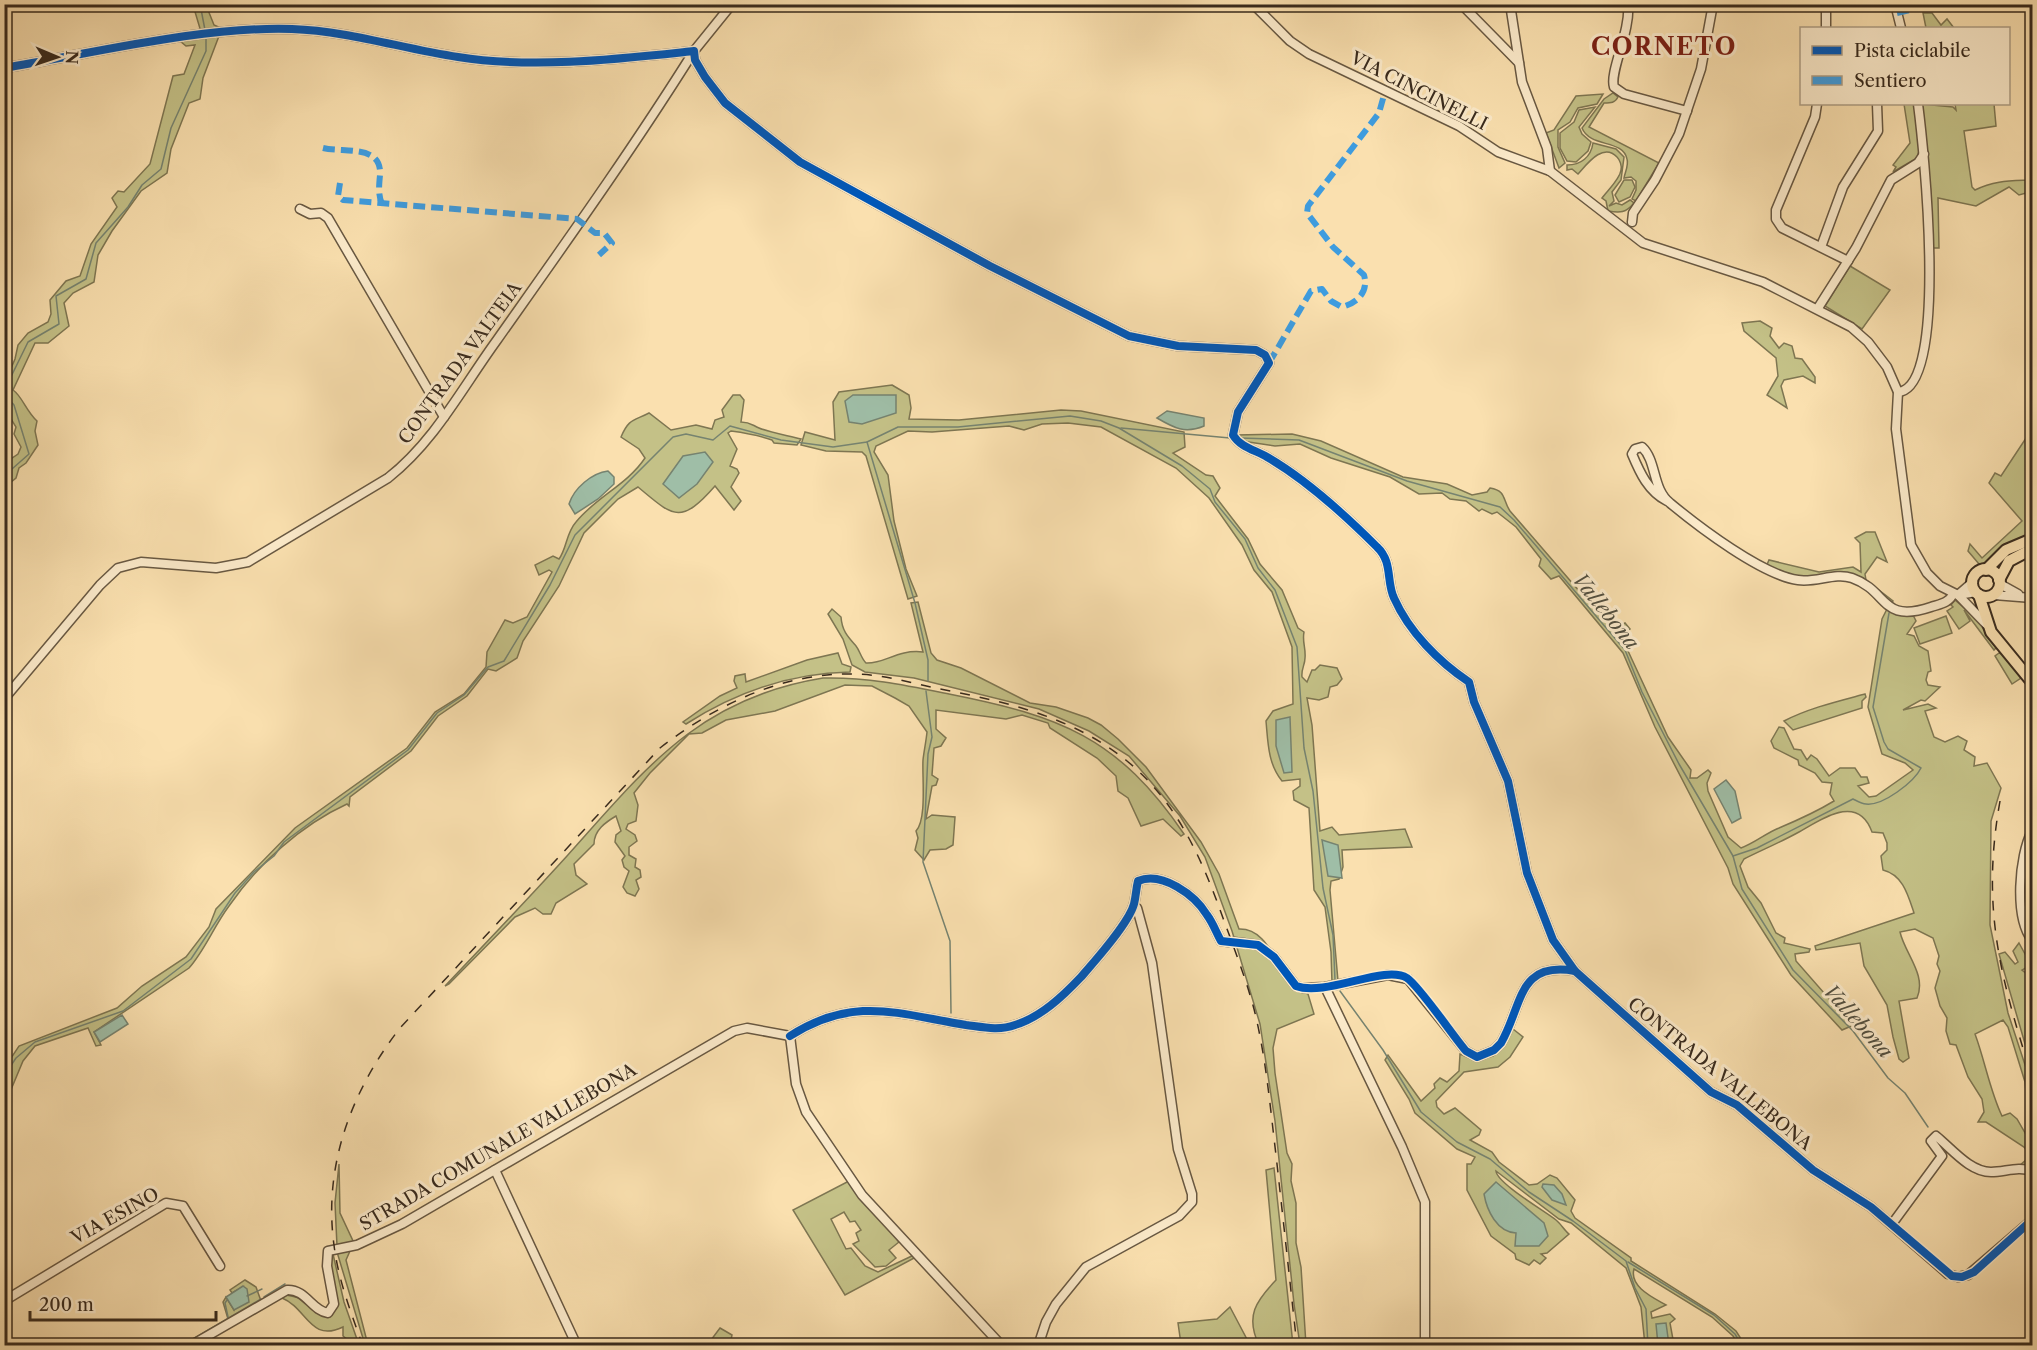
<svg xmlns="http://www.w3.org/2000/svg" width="2037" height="1350" viewBox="0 0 2037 1350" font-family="'Libre Caslon Text',serif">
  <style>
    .green { fill: #c4c187; stroke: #7e7652; stroke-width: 1.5 }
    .water { fill: #9fbea7; stroke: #768370; stroke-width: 1.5 }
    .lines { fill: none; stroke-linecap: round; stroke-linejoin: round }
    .stream { stroke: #768370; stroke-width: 1.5 }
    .minor-casing { stroke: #685842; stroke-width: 11 }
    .major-casing { stroke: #382a1d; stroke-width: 14 }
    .minor { stroke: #fcebcb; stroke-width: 8 }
    .major { stroke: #fae0af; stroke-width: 10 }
    .rail { stroke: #382a1d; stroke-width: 1.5; stroke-dasharray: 10 10; stroke-linecap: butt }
    .quiet { stroke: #3e9cdf; stroke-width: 6; stroke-dasharray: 12 6; stroke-linecap: butt }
    .cycleway-casing { stroke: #fcebcb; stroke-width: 11 }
    .cycleway { stroke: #0057b8; stroke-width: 8 }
    .labels { text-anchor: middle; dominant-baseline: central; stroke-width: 6; stroke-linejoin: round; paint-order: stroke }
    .street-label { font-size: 18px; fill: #382a1d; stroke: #fcebcb }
    .water-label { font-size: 20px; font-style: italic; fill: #524f40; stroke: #fcebcb }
    .district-label { font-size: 24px; font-weight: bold; letter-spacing: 1.5px; fill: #7a1f14; stroke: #fcebcb }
  </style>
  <rect width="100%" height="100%" fill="#fae0af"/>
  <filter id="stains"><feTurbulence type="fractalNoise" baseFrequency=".00333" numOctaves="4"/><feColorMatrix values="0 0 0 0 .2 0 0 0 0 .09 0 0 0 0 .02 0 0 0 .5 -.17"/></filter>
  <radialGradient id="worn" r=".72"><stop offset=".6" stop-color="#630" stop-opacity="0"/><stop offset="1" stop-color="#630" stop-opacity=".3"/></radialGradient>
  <g class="green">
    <path d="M193,5h13l8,20 9,4 -22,3z"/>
    <path d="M1923,13h9l9,12 6,-6 7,9h-28z"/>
    <path d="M219,36l-16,42 -3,21 -11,4 -18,46 -4,24 -26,18 -29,40 -14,24 -4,27 -21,11 -9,10 5,23 -21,17h-13l-22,47c9,6 13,21 24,31l-2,10 3,14 -12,18 -7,5 -3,10 -11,9v-24l13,-9 3,-7 -7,-13 2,-7 -11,-18v-27l10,-23 3,-14 10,-12 20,-11 3,-8 -1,-14 16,-19 14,-5 11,-32 26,-37 -5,-9 6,-7 6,1 26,-28 23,-88 11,-2 11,-29 -9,1 -6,-5z"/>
    <path d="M1613,93l5,4c-3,6 -7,6 -14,6l-15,24 70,36 -23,38 -4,-2 4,-9v-9l-5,-4 -7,1c1,-6 5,-13 3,-19 -4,-20 -37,-11 -45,-31l22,-29z"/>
    <path d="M1603,94l-6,10 -19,4 -8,14 -12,8v17l7,16 -6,5 -13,-35 8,-3 22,-34z"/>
    <path d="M1904,104h11l6,40 -4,14 -24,14 3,-5 -3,-2 17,-22z"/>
    <path d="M1921,104l32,3 3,3 -1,-6h39l2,22 -32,5 8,56 3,3c20,-10 36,-9 57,-10v16l-6,-3 -7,2 -10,-8 -33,19 -38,-8 1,50h-9l1,-54z"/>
    <path d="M1595,107l-16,20 3,7 9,8 -3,9 -12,11 -9,-1 -7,-13v-15l14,-11 5,-12z"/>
    <path d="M1593,143l23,6 8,8 -3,23 -9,12 2,9 -5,5 7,-3 6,2 8,-5 4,3c-8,10 -14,10 -26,8l-2,-10 -4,-3c6,-8 18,-19 19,-28 1,-4 -1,-10 -4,-13 -14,-15 -30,7 -39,17l-6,-5 -5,1v-5c14,0 24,-8 26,-22z"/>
    <path d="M1624,180h8l3,7 -5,10 -11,5 -4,-7z"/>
    <path d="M1850,266l40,24 -28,39 -37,-23z"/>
    <path d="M1760,321l12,7 -2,8 9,12 5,-5 8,3 3,12 7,1 13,18v6l-12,-7 -19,4 -3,6 6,22 -20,-13 11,-19 -2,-18 -32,-27 -2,-8z"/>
    <path d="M892,385l17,10 2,13 -2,11 50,1 102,-10 20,1 103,21 1,15 -12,6 33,22 7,1 7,12 -5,8 33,43 12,25 22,26 16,38 6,4c-2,10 2,16 1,26 0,7 -4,11 -3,19l5,5 5,-12h3l5,-5 17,3 5,11 -5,6 -7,2 -2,10 -9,3 -12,-2 5,27 8,106 12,-4 7,8 66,-6 7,18 -70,3 1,17 -4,12 -8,2 -1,9 8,91 -6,2 -1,-31 -6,-45 -11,-17 -5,-82 -15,-8 -1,-9 7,-5v-7l-18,2c-14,-17 -14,-38 -16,-60l7,-10 20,-7 -1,-57 -20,-55 -18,-22 -12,-25 -33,-47 -33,-30 -75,-41 -33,-4 -26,1 -18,6 -15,-4 -77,6 -24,-1 -32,15 -2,6 14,23 6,46 12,48 11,27 -9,3 -42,-143 -4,-4 -36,-1 -25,-6 4,-13 30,8 -2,-38 6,-10z"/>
    <path d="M733,395h7l4,5 -3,22c9,0 11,3 18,6 9,4 31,8 42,11l-4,6 -23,-2 -2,-3c-14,-5 -26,-7 -41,-9l-3,2 9,16 -7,17 7,3 2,4 -8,14 10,14 -7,9 -19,-24c-35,40 -42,30 -77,1l-20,12 -34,34 -25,53 -36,55 -6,17 -21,13 -8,-2 -21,27 -29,20 -27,35 -61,46 -1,9 -2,-2c-46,21 -89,60 -118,102 -15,20 -24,44 -40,62l-95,64 7,13 -5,1 -8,-18 -53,18 -12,15 -18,43 2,20 -2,1v-58l14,-21 98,-38 25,-22 44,-29 23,-30 7,-18 79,-81 112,-80 28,-36 29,-18 22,-27 1,-15 18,-32 8,3 14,-6 25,-45 -3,-2 -10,5 -4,-10 18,-9 6,3c8,-11 7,-26 17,-37 20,-25 51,-37 69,-64l-6,-9 -18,-12c8,-19 13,-16 28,-24l22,17 25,-5 16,4 3,-9 9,-3 -2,-7z"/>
    <path d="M2032,429v106l-46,28 -7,1 -11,-13 2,-7 12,14 40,-37 -33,-38 6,-10 6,3z"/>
    <path d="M1292,434l29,7 82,36 44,7 25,11 15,-3 3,-4c17,3 12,11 20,23l102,118 13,-6 5,6 -8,9 46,99 23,33 -1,8h7l11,-8 3,3 -4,10 1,8 20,46 13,11c14,-5 25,-15 38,-20 19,-8 37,-16 55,-27l-4,-7 2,-11 -10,-1 -7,-9 -16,-8 -1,-5 -24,-12 -3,-7 8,-14 5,1 10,21 7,1 6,10 4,-5 6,4 12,17 11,-8h15l6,9h6l2,6 -11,3 11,11 7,-1 37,-26 -8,-7 -23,-9 -14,-47 14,-88 5,-10 12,6h14l3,6 -9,13 7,2 5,10 9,5 3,20 -3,1 -2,8 2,5 12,2 -15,14 -4,-1 -18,10 25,-6 8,4 -11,3 9,26 11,5 13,-6 9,5 -3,9 11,7 -1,9 13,-3 14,25 -10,33 -1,104 18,88 24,73v54l-6,-10 2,-20 -3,-28 -17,-55 -5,-7 -28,14c10,27 15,57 27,82l8,-3 7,6 15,26 -3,21h-10l8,-7 1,-7 -4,-5 -38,-25h-8l6,-10 -2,-13 -14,-22 -12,-32 -6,-1 -4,-13 1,-13 -7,-12 -5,-18 5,-17 -3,-7 2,-8 -6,-18 -18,-9 -15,3c5,22 27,43 17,66l-18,3 10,57 -6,4 -4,-3 -6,-22 -6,-32 -23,-39 -4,-23 -44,7 -1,-4 99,-33c-6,-18 -11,-38 -31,-43l-2,-14 6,-6v-7l-4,-10 -11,-1c-14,-39 -50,-13 -73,0 -18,10 -37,18 -55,27l-4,7 8,21 13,16 15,30 9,5 -1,5 26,6 -1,3 -14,2 1,7 35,40 20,12 5,11 -14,6 -51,-55 -58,-91 -5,-16 -73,-141 -32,-74 -64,-77 -8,3 -12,-13 2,-7 -25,-32 -19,-15 -5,2 -10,-5 -3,2 -13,-10 -16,-2 -8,-6 -23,1 -29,-17 -59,-19 -31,-14 -25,2 -33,-5 -5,-6z"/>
    <path d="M1866,532h9l12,30 -10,-5 -12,17 1,6 27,21 -2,4 -39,-28 -43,3 -43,-13 3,-7 50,12 34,-5 8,5 -1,-29 -5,-5z"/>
    <path d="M1955,600l22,19 19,29 -2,2 -30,-40 6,11 -11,8 -12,-18 6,-4 -2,-2z"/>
    <path d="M918,602l13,51 6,7 24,8 69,35 26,4 32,11 13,7 17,14 28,28 55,75 18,32 20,55c35,-1 38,54 69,65l6,20 -37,15 -4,19 2,25 12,80 5,11 -1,17 5,22v40l5,24 5,78h-6l-6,-41 -19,-183 -15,-97 -28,-93 -27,-74 -25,-41 -51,-60 -40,-25 -50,-22 -125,-31 -49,-6 -13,-7 -9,-26 -15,-25 4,-5 9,8c1,14 7,20 15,29 4,5 5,12 10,17 19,1 31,-14 57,-11l-12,-49z"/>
    <path d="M1946,616l6,17 -32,11 -6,-16z"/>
    <path d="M838,653l4,11 9,3 -1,5c-60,1 -114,20 -164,52l-3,-2 37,-26 17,-8 -3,-7 1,-5 10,-2 1,8 61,-22z"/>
    <path d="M1999,653l6,2 16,23 -9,6 -17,-28z"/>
    <path d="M823,678c45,-1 82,7 126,16 111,22 169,43 235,140l-3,2 -18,-17 -22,7 -13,-28 -10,-7 -2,-15 -19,-18 -47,-30 -2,-5 -26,-8 -16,4 -70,-9v19l10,9 -5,8 -7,2 -2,27 6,4 -2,6 -4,1 -6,33 6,-4 23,2 -2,28 -7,4 -16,1 -6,10 -9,-10 3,-12 -2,-7c11,-11 6,-55 7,-71 1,-9 3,-18 4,-28l-18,-26 -14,-8 -23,-12 -27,-1 -70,26 -49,9 -24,13 -13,1 -39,39 -16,20 4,12 -2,16 -8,3 -2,5 9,6 2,6 -8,6v8l7,4 -1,8 5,3 1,7 -5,3 3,9 -4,7 -8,-3 -4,-6 6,-16 -5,-4 -2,-7 3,-4 -10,-14 1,-7 5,-4 -5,-15c-10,6 -22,14 -22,28l-20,20 2,11 11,9 -31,19 -5,11h-8l-8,-6 -20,9 -66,67 -4,2c41,-43 82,-86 122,-130 79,-88 132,-158 256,-178z"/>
    <path d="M1865,694l1,3 -4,4v7l-69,22 -9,-9c25,-13 55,-20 81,-27z"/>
    <path d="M2019,943l12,22 -9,5 10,8v90l-33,-114 6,-2 10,12 3,-2 -5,-11z"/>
    <path d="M1513,1029l10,8 -13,20 -12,10 -34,5 -28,29 1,6 7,7 11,-6 26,22 -2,5 -9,5 22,12 7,10 30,23 8,-1 13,-9 7,3 18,22 -4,11 4,7 56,40v3l84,53 21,17 9,14h-6l-6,-9 -21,-19 -78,-48c-5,18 20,29 32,36l-15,7 1,6 18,-4 5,5 -5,4 4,22h-29l-4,-38 -15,-39 -55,-45 -12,-4 -63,-48c1,12 47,39 60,49 5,4 8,10 13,14l-22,19 -6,1 5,4 -6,6 -6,-4 -5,5 -13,-6 -1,-5 -24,-18 -24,-46v-26h4l4,-7 -18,-8 -42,-36 -6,-14 -24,-39 3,-5 33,46 14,-13 -1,-4 6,-6 7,4 12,-11 1,-17 14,6 19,-4z"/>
    <path d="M339,1164l1,49 14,30 -17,3 -2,-43z"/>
    <path d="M1274,1168l19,177h-34c-14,-29 -3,-44 17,-65l-10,-110z"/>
    <path d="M849,1181l50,61 -10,8 7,8 -10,8 -11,1 -22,-23 6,-3 -3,-8 5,-3 -6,-9 -5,1 -6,-10 -13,7 15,30 5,-1 14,18 13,6 36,-17 2,2 -71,38 -52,-85z"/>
    <path d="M350,1251l-4,9 22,85h-3l-28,-93z"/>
    <path d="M333,1254l11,48 15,43h-8l1,-2 -9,-7v-9c-33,16 -36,-19 -61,-29l-1,-3c19,0 29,8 42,21l9,-1 5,-10 -8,-48z"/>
    <path d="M245,1280l11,7 5,14 -33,18 -5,-17 3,-5 8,13 9,-23 -11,6 -2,-3z"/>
    <path d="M1230,1307l20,38 -69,-1 -3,-21 39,-4z"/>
    <path d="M720,1328l12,7 -2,10h-29l7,-1z"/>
  </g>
  <g class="water">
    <path d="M853,395h43v18l-34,11 -13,-2 -4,-21z"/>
    <path d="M1167,411l37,7v8c-19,8 -30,2 -47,-8z"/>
    <path d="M705,452l8,10 -16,22 -18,14 -16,-14 20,-28z"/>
    <path d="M608,471l6,6v7l-16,15 -23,15 -6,-10c5,-16 23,-31 39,-33z"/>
    <path d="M1290,717l2,55 -8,1 -8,-27v-26z"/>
    <path d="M1726,780l9,11 6,27 -9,5 -18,-34z"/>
    <path d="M1322,840l16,5 4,33 -14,-2z"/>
    <path d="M122,1015l6,9 -28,18 -6,-10z"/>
    <path d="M1496,1182l48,41 4,13 -9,10h-24l1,-13c-19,-1 -29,-22 -32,-39z"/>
    <path d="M1543,1184l11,1 8,9 4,11 -14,-5 -10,-13z"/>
    <path d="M243,1286l4,3 2,13 -15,8 -8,-13z"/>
    <path d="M1666,1323l3,22h-11l-2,-21z"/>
  </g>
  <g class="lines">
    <g class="stream">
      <path d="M200,4l5,26"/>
      <path d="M4,391l24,-49 31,-18 -3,-28 30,-17 10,-36 32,-36 14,-22 19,-16 10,-41 35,-77v-13"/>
      <path d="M4,394l10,11 15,49 -25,22"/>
      <path d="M1121,428l109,10"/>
      <path d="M1240,438l59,2 108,41 93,26 14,13 111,130 17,42 37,72 54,92 9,33 51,81 60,61 35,47 17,15 23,34"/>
      <path d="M867,442l48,161 13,57v21"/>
      <path d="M926,691l6,46 -4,17 -5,108 27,79 1,72"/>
      <path d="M1733,856l24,-8 96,-49c4,2 9,5 13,5 17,2 48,-22 55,-36l-33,-19 -4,-7 -11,-35 16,-94"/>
      <path d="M1340,991l43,59 38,62 36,30 33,17 39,33 44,29 53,40 9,27 11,21 2,37"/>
      <path d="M4,1076l12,-18 19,-16 88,-31 68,-52 44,-66 19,-21 20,-16 10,-14 124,-92 29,-37 27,-18 24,-28 16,-6 46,-76 25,-50 98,-98 13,-3 27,6 17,-14 51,14 52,7 34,-5 31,-15h60l112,-11 31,5 18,7 63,38 28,23 5,13 30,37 13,29 17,22 22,57 7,101 9,43 10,97 10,47 2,45"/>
      <path d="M1628,1262l86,53 21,19 7,12"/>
      <path d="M247,1296l15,-7"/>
      <path d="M264,1297l21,-13"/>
      <path d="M227,1300l-2,3 3,14"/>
      <path d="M181,1346l80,-47"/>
    </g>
    <g class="minor-casing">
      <g id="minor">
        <path d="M1253,4l37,37 19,13 150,72 39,26 52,19 93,72 120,39 88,45 17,15 19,25 11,25 -2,37 15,116 16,28 13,13 18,9 18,-3"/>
        <path d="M1461,4l58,59"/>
        <path d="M1510,4l12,78 25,66 3,23"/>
        <path d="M1628,4c3,27 -19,68 -14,83l10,7 63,17"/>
        <path d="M1826,4v24"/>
        <path d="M1895,4l6,24"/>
        <path d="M4,68c90,-15 198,-42 288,-39 57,2 111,20 166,28 75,12 160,2 236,-6l1,9 10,17 20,26 75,59 190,104 139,70 49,10 78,4 9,5 4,8 -31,49 -5,23c7,12 22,15 34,22 40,23 77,57 110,90 16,15 9,34 17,51 15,34 45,64 75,84l5,20 34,79 19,92 26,67 22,31"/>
        <path d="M1817,104l-2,13 -39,93v9l6,9 66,33"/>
        <path d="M300,209l10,5 11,-1 7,5 116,199"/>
        <path d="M1632,222l1,-9 22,-33 24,-46 22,-65 12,-65"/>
        <path d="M1821,247l22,-60 35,-56 -1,-27"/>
        <path d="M1818,308l38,-60 35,-68 27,-17 6,-9"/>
        <path d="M1898,392c52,-3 25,-250 20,-288"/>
        <path d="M1667,501c-19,-10 -27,-28 -35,-47l3,-5 7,-2c15,14 10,42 28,56 29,24 92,72 128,77 18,3 37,-8 54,-2 37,13 28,46 79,29 9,-3 18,-4 22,-13"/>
        <path d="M2000,584l18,10"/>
        <path d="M1958,595l28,29"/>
        <path d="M1958,595l15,-13"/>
        <path d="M1994,595l38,3"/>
        <path d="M4,699l96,-114 18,-17 23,-6 75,6 32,-6 140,-84c47,-37 74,-90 109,-138 67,-95 135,-190 197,-289l38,-47"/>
        <path d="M2032,831c-13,25 -18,86 0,109"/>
        <path d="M1234,942l24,3 16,12 22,29 7,2 22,-1 63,-12 20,4 58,72 11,6 17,-7 7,-7c22,-38 16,-82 74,-72l136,121 26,13 76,65 58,37 77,67 10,3 10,-2 64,-55"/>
        <path d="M1325,987l77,160 23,55v144"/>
        <path d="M790,1036c64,-41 108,-22 176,-11 16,2 33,6 49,0 26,-8 48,-29 66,-48 14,-16 48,-54 53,-73 2,-8 2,-15 4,-23 24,-10 57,14 69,34 6,8 9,17 14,26l8,1"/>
        <path d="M790,1036l6,48 10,28 56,83 140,151"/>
        <path d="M495,1170l82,176"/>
        <path d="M1892,1224l50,-68 -11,-15 5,-5c16,13 34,36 55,36 14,0 27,-6 41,-1"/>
        <path d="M4,1301l162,-98 17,3 37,60"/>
        <path d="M190,1346l97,-56c19,-1 25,21 41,23l6,-9 -7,-38 1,-15 29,-6 45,-21 332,-193 13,-3 43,8"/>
        <path d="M1038,1346l8,-24 10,-18 30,-37 93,-51 13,-14v-8l-14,-45 -26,-186 -15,-55 -3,-1"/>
      </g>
    </g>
    <g class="major-casing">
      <g id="major">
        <circle cx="1986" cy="583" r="14"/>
        <path d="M1986,570l20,-20 26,-11"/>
        <path d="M1999,580l10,-19 23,-12"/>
        <path d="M1979,595l12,37 41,50"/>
      </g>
    </g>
    <use href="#minor" class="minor"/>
    <use href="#major" class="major"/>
    <g class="rail">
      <path d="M2000,801c-19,107 0,175 32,276"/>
      <path d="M363,1346c-12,-33 -25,-67 -29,-101 -11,-80 18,-155 66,-217l260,-280c62,-48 138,-83 219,-72 21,3 41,9 61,13 67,13 133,28 187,72 50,41 75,98 96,157 11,30 23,61 31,91 12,48 16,97 22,146 7,63 14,127 21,191"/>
    </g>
    <g class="quiet">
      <path d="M1938,4l15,6 3,-6"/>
      <path d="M1897,13l40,-9"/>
      <path d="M323,148c21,5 59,-4 57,27 -1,10 -2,20 2,29"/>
      <path d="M340,183l-2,13 5,4 234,19 18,14h9l8,10 -13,12"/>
      <path d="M1269,363l42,-72 11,-2 9,12 11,6c15,-4 27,-15 22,-32l-31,-28 -26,-34 1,-7 71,-93 5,-18"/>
    </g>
    <g class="cycleway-casing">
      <g id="cycleway">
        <path d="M4,68c90,-15 198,-42 288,-39 57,2 111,20 166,28 75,12 160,2 236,-6l1,9 10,17 20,26 75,59 190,104 139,70 49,10 78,4 9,5 4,8 -31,49 -5,23c7,12 22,15 34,22 40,23 77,57 110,90 16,15 9,34 17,51 15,34 45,64 75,84l5,20 34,79 19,92 26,67 22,31"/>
        <path d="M790,1036c64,-41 108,-22 176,-11 16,2 33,6 49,0 26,-8 48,-29 66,-48 14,-16 48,-54 53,-73 2,-8 2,-15 4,-23 24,-10 57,14 69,34 6,8 9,17 14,26l37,4 16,12 22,29c30,11 89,-22 111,-8 13,9 46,58 59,73l11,6 17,-7 7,-7c22,-38 16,-82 74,-72l136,121 26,13 76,65 58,37 81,69 10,1 12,-5 58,-52"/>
      </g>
    </g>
    <use href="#cycleway" class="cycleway"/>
  </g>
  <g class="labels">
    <g class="street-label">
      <text transform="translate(1419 91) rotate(27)">VIA CINCINELLI</text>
      <text transform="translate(460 363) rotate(-54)">CONTRADA VALTEIA</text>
      <text transform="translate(1720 1074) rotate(39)">CONTRADA VALLEBONA</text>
      <text transform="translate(498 1147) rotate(-30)">STRADA COMUNALE VALLEBONA</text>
      <text transform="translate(115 1216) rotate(-29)">VIA ESINO</text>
    </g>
    <g class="water-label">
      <text transform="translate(1606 611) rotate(51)">Vallebona</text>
      <text transform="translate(1858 1021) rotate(48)">Vallebona</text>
    </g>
    <g class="district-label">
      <text x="1664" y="46">CORNETO</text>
    </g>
  </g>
  <rect width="2037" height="1350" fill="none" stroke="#fae0af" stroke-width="24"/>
  <rect x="6" y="6" width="2025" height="1338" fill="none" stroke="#382a1d" stroke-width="3"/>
  <rect x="12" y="12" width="2013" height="1326" fill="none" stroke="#382a1d" stroke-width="1.5"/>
  <rect x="1800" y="27" width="210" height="78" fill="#fcebcb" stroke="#ae9e85" stroke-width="1.5"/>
  <rect x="1812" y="46" width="30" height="9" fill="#0057b8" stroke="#ae9e85" stroke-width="1.5"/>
  <text x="1854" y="57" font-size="18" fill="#382a1d">Pista ciclabile</text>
  <rect x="1812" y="76" width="30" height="9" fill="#3e9cdf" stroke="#ae9e85" stroke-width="1.5"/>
  <text x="1854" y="87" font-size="18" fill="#382a1d">Sentiero</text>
  <g transform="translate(57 57) rotate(92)" stroke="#fcebcb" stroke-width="4.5" paint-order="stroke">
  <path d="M0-4.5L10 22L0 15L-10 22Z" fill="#382a1d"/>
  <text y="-9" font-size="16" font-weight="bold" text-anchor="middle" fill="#382a1d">N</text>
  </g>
  <path d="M30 1311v9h186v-9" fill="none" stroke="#382a1d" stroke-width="3"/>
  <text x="39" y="1311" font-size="18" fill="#382a1d" stroke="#fcebcb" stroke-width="4.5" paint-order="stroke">200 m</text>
  <rect width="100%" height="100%" filter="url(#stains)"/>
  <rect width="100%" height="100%" fill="url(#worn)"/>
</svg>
